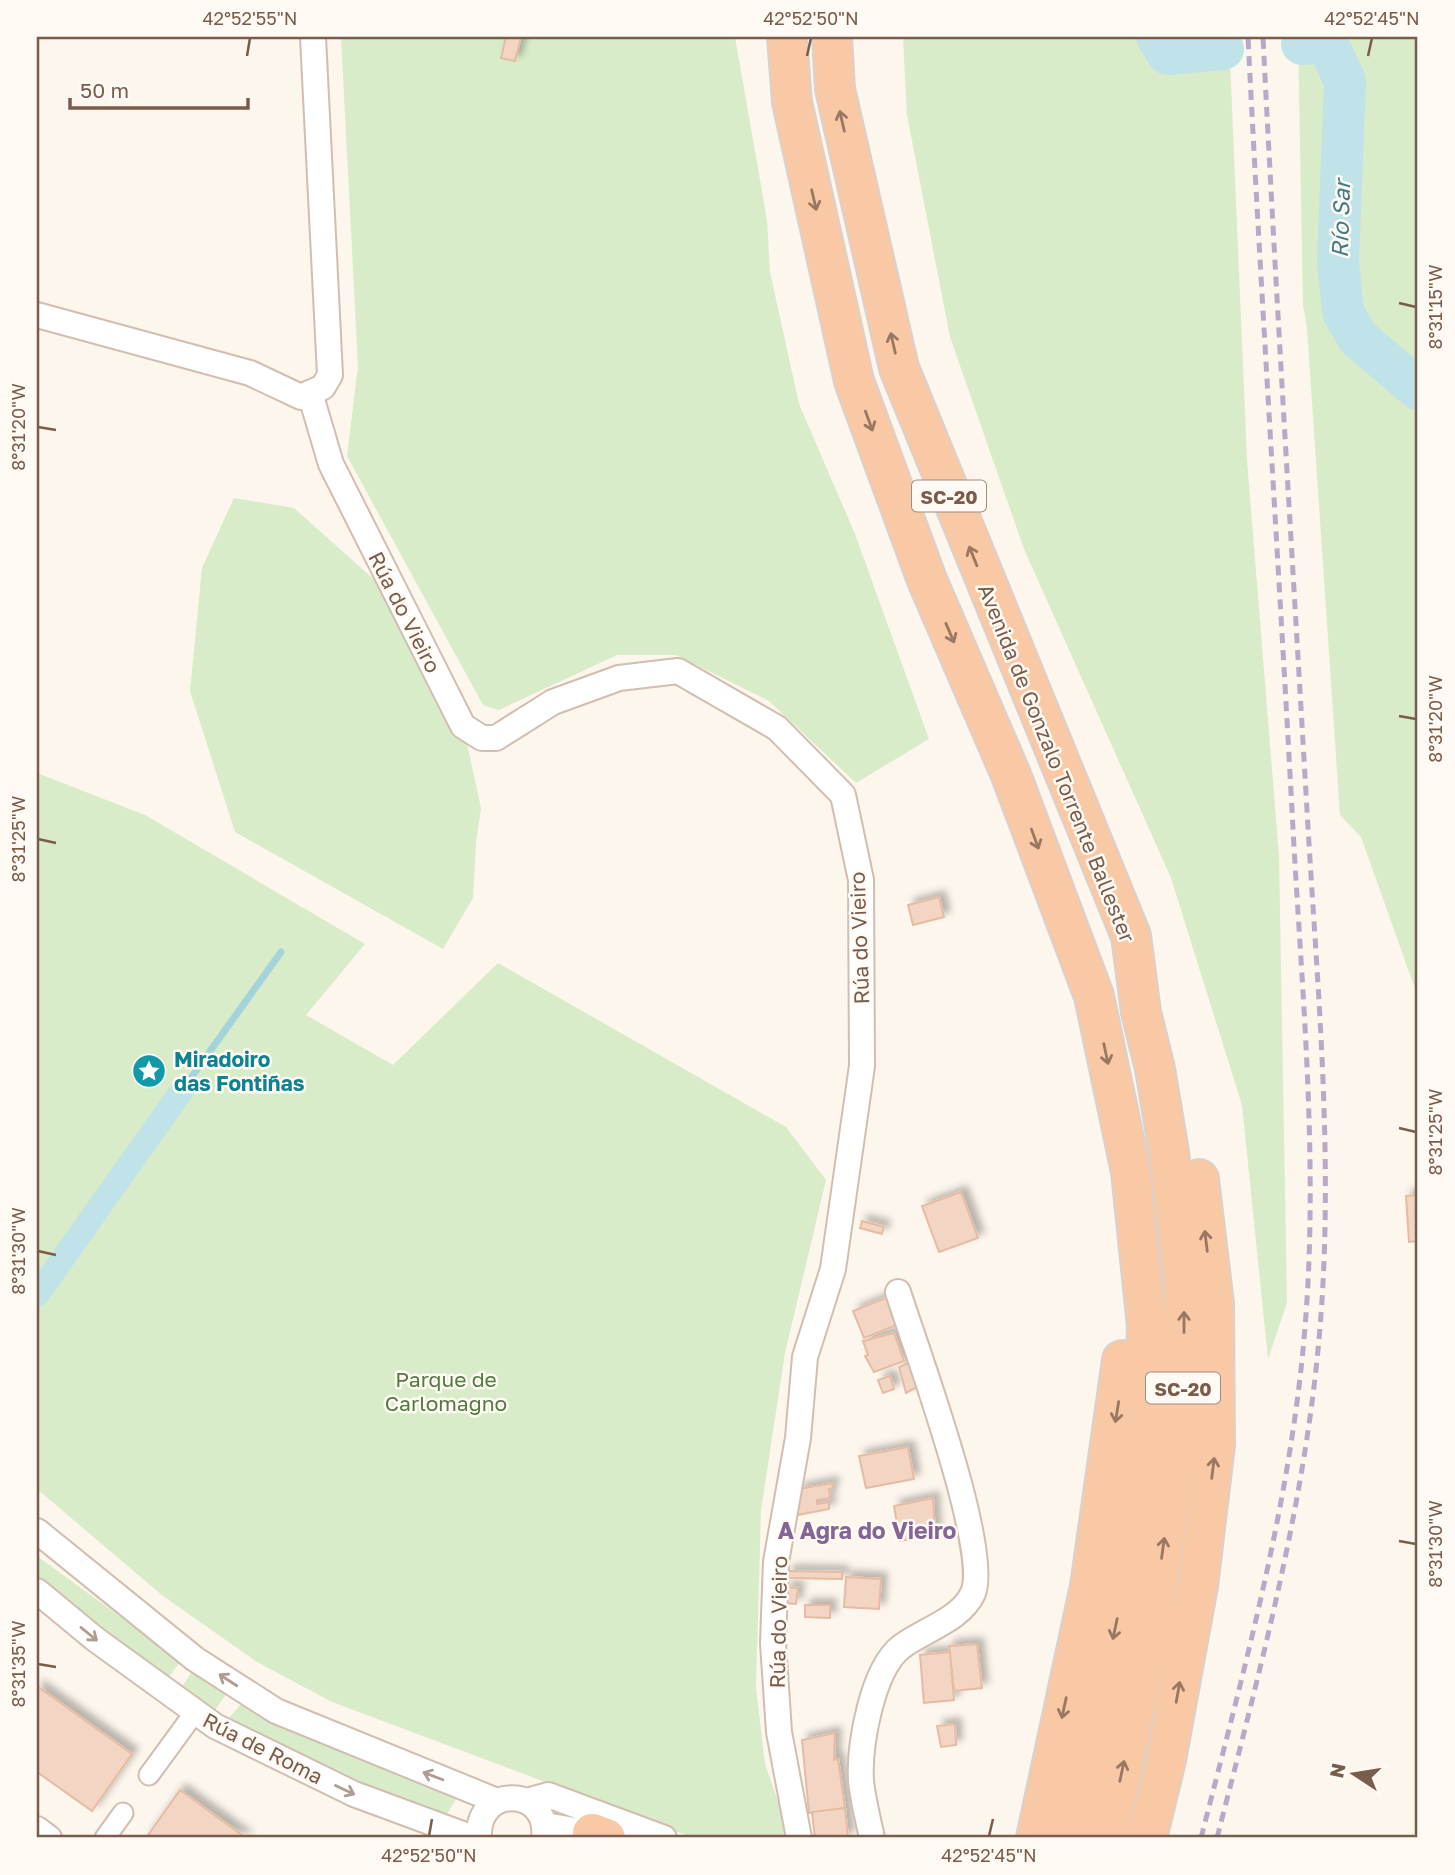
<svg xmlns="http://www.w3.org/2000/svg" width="1455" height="1875" viewBox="0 0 1455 1875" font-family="'Golos Text',sans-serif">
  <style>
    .green { fill: #d8ecc9 }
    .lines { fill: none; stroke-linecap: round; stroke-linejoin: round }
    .stream { stroke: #a5d3da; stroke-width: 7 }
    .canal { stroke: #bfe3e8; stroke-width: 24 }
    .river { stroke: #bfe3e8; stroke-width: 42 }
    .building { fill: #f3d5c3; stroke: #e6bba3; stroke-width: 2; filter: url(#shadow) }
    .pedestrian-casing { stroke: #d1beb0; stroke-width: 23 }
    .minor-casing { stroke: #d1beb0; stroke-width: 28 }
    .trunk-casing { stroke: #dad1cd; stroke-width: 42 }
    .pedestrian { stroke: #fff; stroke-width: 19 }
    .minor { stroke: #fff; stroke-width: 24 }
    .trunk { stroke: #f9c8a4; stroke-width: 38 }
    .rail { stroke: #b9a8c9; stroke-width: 5; stroke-dasharray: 10 7; stroke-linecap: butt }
    .oneway { stroke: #9a7763 }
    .oneway2 { stroke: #af9d94 }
    .ticks { fill: none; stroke: #7a5c4d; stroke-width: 2.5 }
    .labels { text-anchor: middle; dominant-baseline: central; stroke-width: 5; stroke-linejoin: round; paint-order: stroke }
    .shield { fill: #fffaf3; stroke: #a28b7f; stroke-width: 2 }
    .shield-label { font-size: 19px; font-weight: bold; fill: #7a5c4d }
    .street-label { font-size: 21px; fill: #7a5c4d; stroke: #fffaf3 }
    .culture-label { font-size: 21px; font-weight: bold; fill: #0d838f; stroke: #fffaf3; text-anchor: start }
    .park-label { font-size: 21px; fill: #537a41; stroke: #fffaf3 }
    .water-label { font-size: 23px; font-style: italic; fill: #437c86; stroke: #fffaf3 }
    .neighbourhood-label { font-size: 23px; font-weight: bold; fill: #846695; stroke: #fffaf3 }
    .neatline { fill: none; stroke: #7a5c4d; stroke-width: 2.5 }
    .ticks-label { font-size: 18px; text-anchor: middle; fill: #7a5c4d }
  </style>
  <defs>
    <filter id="shadow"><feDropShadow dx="6" dy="-6" stdDeviation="3.5" flood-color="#0004"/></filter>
  </defs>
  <rect width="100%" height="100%" fill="#fdf6ec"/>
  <g class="green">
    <path d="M341,37h394l32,183 3,52 29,132 56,130 74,205 -73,44 -87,-82 -93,-46h-59l-118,55 -16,-5 -136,-249 11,-90z"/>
    <path d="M903,37h326l18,423 32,396 8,447 -19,56 -26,-254 -71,-227 -147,-329 -74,-212 -43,-222z"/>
    <path d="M1298,37l120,1v959l-57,-160 -21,-22 -33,-487 -4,-24z"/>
    <path d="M234,498l60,10 84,75 89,161 14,64 -5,34 -3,56 -30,51 -208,-117 -45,-141 12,-123z"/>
    <path d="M37,773l108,42 220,129 -59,71 87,50 105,-102 288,164 40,53 -41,173 -24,157 -5,177 9,77 26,74h-97l-362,-136 -75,-40 -94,-66 -126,-107z"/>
    <path d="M37,1556l144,105 -14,18 -75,-55 -55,-48z"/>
    <path d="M193,1670l34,23 -14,20 -34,-22z"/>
    <path d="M243,1702l75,40 141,52 -13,22 -136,-52 -83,-44z"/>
  </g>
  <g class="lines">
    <path class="stream" d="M183,1089l98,-137"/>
    <path class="canal" d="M37,1295l146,-206"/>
    <g class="river">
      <path d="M1157,37l11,17 55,-5"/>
      <path d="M1302,44l19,-1 10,8 14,30 -7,181 5,50 15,26 60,51"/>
    </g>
  </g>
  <g class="building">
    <path d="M506,37h15l-6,24 -14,-3z"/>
    <path d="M939,897l5,20 -31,8 -5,-20z"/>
    <path d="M961,1192l17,46 -39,14 -17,-46z"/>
    <path d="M1418,1195v46l-9,1 -3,-46z"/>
    <path d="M862,1221l22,6 -2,7 -22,-6z"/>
    <path d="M893,1295l11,27 -40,16 -11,-27z"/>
    <path d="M894,1333l10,28 -30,11 -9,-16 3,-1 -5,-14z"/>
    <path d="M913,1361l8,24 -15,8 -7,-26z"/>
    <path d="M890,1376l4,13 -11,4 -5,-13z"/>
    <path d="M908,1447l6,32 -48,9 -7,-32z"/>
    <path d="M832,1483l1,5 -4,1 1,9 -13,2v4l12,-2v7l-36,7 6,-27z"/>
    <path d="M933,1498l2,36 -35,7 -6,-35z"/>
    <path d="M788,1571l54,1v7l-55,-1z"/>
    <path d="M846,1577l35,2 -2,30 -35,-2z"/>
    <path d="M786,1587l12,1 -2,16 -11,-1z"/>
    <path d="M805,1605h25v13l-25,-1z"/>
    <path d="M977,1644l5,44 -28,3 -5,-45z"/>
    <path d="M950,1652l4,48 -30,3 -4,-48z"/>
    <path d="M37,1686l95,68 -40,57 -55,-39z"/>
    <path d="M955,1724l1,21 -15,2 -4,-21z"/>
    <path d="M835,1733l-1,27 4,-1 7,49 -36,5 -7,-73z"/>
    <path d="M180,1790l66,48h-100z"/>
    <path d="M845,1808l3,30h-33l-3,-26z"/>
  </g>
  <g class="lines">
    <g class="pedestrian-casing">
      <g id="pedestrian">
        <path d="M149,1775l46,-63"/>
        <path d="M105,1838l18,-25"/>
      </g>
    </g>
    <g class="minor-casing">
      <g id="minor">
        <path d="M37,315l213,58 51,24 22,-10 7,-12 -17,-338"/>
        <path d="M310,393l21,71 132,262 19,12h14l57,-36 66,-24 59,-7 99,57 66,67 18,85 1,186 -29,203 -28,88 -7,81 -22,124 -3,81 6,89 20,106"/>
        <path d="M37,1531l158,128 81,52 221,90"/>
        <path d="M37,1591l58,48 120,87 139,68 111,41 14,1"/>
        <path d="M527,1801l21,-6 116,43"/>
        <path d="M545,1825l47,8 7,5"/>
        <path d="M37,1829l12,9"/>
        <path d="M479,1838c-3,-54 71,-52 65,0"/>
        <path d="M872,1838c-4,-19 -9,-38 -11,-57 -2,-36 11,-111 40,-134 22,-17 60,-27 72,-54 18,-43 -58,-247 -75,-301"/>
      </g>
    </g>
    <g class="trunk-casing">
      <g id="trunk">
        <path d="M787,37l5,65 62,279 73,199 84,195 83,221 37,176 16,154 -5,133 -12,100 -59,279"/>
        <path d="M832,37l3,52 64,279 232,568 10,76 14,57 14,83 15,133 -1,116 -30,225 -45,212"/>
        <path d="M592,1833l14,5"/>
        <path d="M1036,1838l54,-252 32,-226"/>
        <path d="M1147,1838l19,-78 32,-174 17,-141 -1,-141 -15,-125"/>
      </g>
    </g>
    <use href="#pedestrian" class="pedestrian"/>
    <use href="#minor" class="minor"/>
    <use href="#trunk" class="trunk"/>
    <g class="rail">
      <path d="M1201,1838c42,-164 88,-330 103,-499 16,-176 -3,-353 -12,-529 -14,-257 -31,-515 -44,-773"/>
      <path d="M1217,1838c42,-164 87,-330 102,-499 16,-176 -2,-353 -12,-529 -15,-257 -31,-515 -44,-773"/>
    </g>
  </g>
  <defs><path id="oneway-shaft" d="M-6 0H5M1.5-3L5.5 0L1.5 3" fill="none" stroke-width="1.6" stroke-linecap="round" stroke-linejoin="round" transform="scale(1.75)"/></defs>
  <g class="oneway">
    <use href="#oneway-shaft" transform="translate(842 121) rotate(-103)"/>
    <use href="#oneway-shaft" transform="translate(814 200) rotate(77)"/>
    <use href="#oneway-shaft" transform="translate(893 343) rotate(-103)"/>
    <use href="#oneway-shaft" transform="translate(869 421) rotate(70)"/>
    <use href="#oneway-shaft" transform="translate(973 556) rotate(-112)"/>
    <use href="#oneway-shaft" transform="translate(950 633) rotate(67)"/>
    <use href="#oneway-shaft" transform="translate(1035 839) rotate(70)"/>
    <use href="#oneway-shaft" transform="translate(1106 1054) rotate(78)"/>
    <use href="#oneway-shaft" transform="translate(1206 1241) rotate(-97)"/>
    <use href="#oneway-shaft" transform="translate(1184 1322) rotate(-90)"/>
    <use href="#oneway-shaft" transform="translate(1117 1412) rotate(99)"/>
    <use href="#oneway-shaft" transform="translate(1213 1468) rotate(-83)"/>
    <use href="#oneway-shaft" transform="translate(1163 1548) rotate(-82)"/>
    <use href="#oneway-shaft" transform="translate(1115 1629) rotate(102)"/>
    <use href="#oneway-shaft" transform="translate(1178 1692) rotate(-80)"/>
    <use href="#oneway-shaft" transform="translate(1064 1708) rotate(102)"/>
    <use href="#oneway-shaft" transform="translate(1122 1771) rotate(-78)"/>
  </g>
  <g class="oneway2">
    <use href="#oneway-shaft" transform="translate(89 1634) rotate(39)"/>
    <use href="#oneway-shaft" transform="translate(228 1680) rotate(-147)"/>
    <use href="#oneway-shaft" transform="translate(433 1776) rotate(-159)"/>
    <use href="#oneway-shaft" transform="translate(345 1790) rotate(25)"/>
  </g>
  <path class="ticks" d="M247,56l3,-18M807,56l4,-18M1368,56l4,-18M1399,303l17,4M38,427l18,3M1399,716l17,3M38,839l18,4M1399,1128l17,4M38,1251l18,4M1399,1541l17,3M38,1664l18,3M429,1836l3,-17M989,1836l4,-17"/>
  <defs>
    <g id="sight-disc" transform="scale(1.75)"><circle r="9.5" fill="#0f9aa8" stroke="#fffaf3"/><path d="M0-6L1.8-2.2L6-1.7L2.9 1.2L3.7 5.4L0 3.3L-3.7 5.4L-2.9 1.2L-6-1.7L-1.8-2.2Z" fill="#fff"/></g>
  </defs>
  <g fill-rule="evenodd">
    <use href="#sight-disc" x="149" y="1071"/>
  </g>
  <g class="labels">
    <g class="shield">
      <rect x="912" y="480.5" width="74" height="31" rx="5"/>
      <rect x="1146" y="1372.5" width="74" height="31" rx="5"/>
    </g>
    <g class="shield-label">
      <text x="949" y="496">SC-20</text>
      <text x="1183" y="1388">SC-20</text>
    </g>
    <g class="street-label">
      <text transform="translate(405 612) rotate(63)">Rúa do Vieiro</text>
      <text transform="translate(1057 763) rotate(68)">Avenida de Gonzalo Torrente Ballester</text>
      <text transform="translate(859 938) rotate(-92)">Rúa do Vieiro</text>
      <text transform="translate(778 1622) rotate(-89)">Rúa do Vieiro</text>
      <text transform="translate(263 1748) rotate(27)">Rúa de Roma</text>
    </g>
    <g class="culture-label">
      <text x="174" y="1059">Miradoiro<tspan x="174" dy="24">das Fontiñas</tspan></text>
    </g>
    <g class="park-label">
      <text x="446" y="1379">Parque de<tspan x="446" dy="24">Carlomagno</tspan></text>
    </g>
    <g class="water-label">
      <text transform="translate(1340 219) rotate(-88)">Río Sar</text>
    </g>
    <g class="neighbourhood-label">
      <text x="867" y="1530">A Agra do Vieiro</text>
    </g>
  </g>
  <rect width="1455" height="1875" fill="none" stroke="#fffaf3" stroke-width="77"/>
  <g transform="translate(1354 1774) rotate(282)" stroke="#fffaf3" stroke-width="5" paint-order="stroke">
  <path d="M0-5L12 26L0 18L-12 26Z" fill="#7a5c4d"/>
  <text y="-10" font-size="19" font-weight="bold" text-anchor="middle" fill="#7a5c4d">N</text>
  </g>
  <path d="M70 98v10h178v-10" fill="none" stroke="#7a5c4d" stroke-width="3.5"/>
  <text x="80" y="98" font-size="21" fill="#7a5c4d" stroke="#fffaf3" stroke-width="5" paint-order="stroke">50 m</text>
  <rect x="38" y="38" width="1378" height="1798" class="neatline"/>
  <g class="ticks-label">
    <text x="250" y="25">42°52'55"N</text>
    <text x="811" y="25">42°52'50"N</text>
    <text x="1372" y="25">42°52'45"N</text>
    <text transform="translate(1436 307) rotate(-90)" y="6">8°31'15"W</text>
    <text transform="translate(19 427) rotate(-90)" y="6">8°31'20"W</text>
    <text transform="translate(1436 719) rotate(-90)" y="6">8°31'20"W</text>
    <text transform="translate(19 839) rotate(-90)" y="6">8°31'25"W</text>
    <text transform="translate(1436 1132) rotate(-90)" y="6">8°31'25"W</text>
    <text transform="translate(19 1251) rotate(-90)" y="6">8°31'30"W</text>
    <text transform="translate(1436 1544) rotate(-90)" y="6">8°31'30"W</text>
    <text transform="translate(19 1664) rotate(-90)" y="6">8°31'35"W</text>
    <text x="429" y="1862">42°52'50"N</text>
    <text x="989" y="1862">42°52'45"N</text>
  </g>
</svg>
